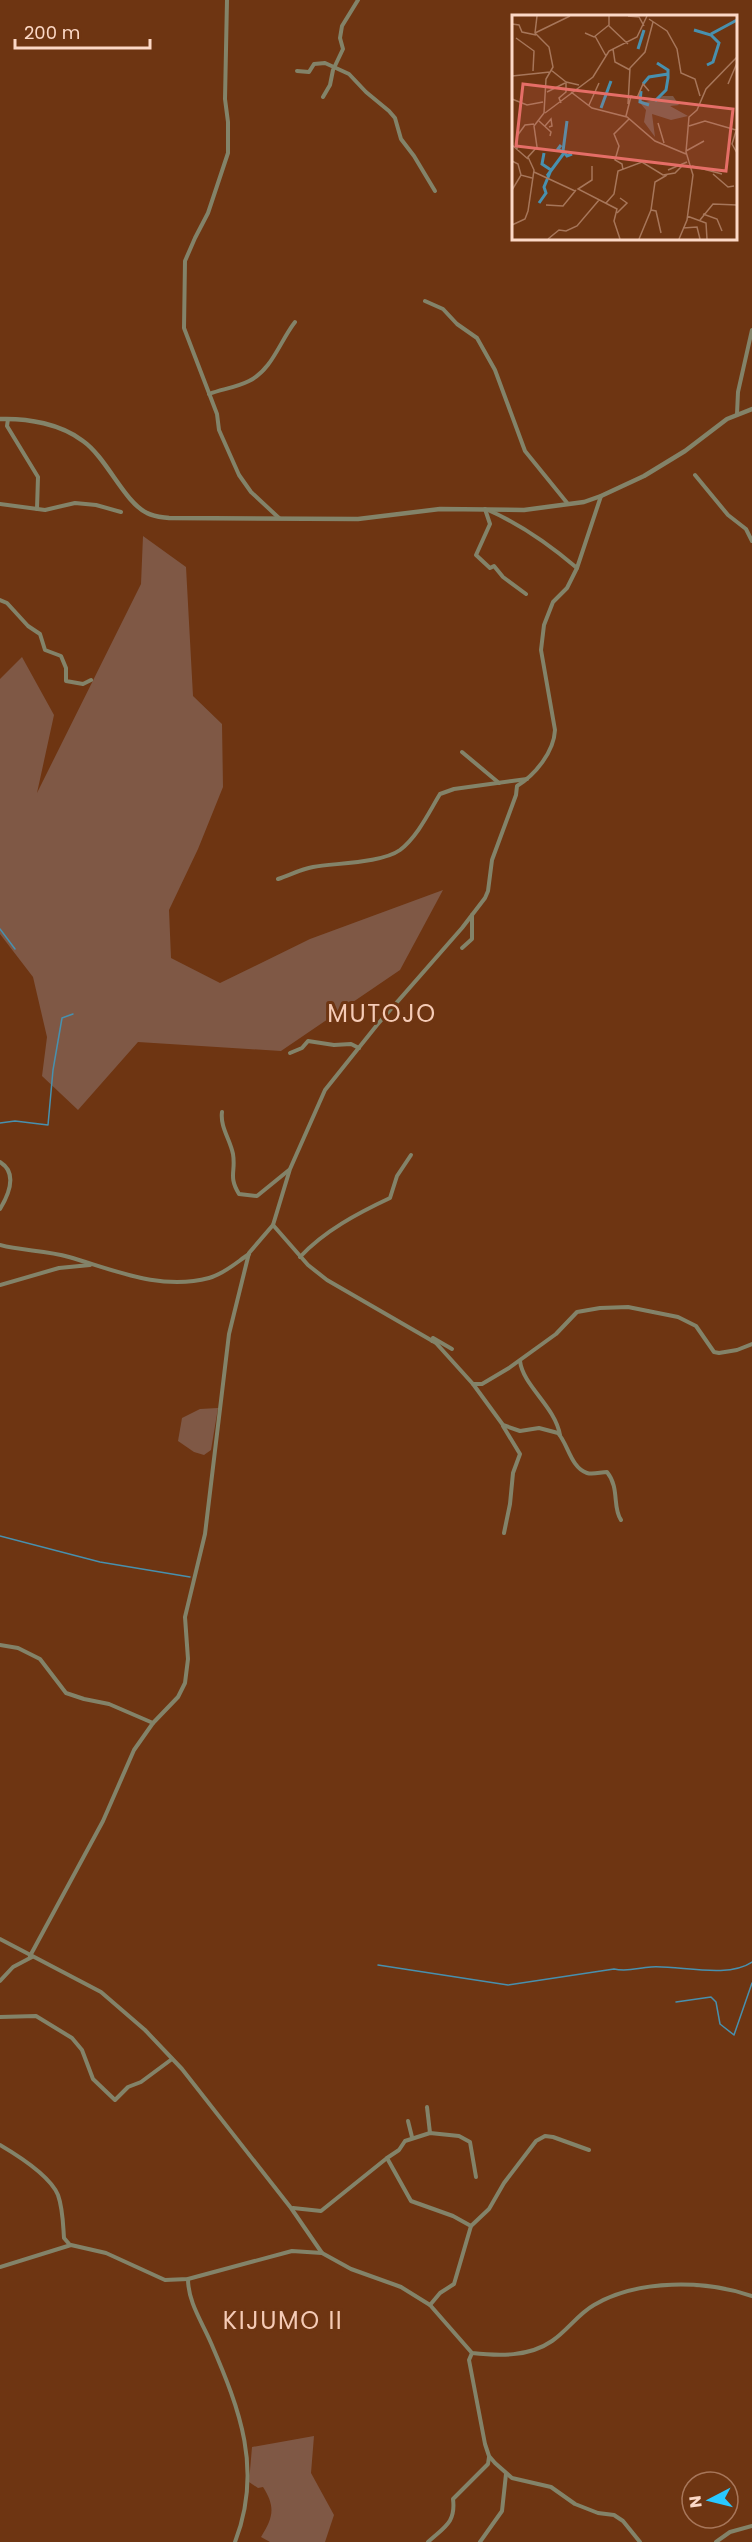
<svg xmlns="http://www.w3.org/2000/svg" width="752" height="2542" viewBox="0 0 752 2542" font-family="Poppins,sans-serif">
  <style>
    .green { fill: #7f5845 }
    .lines { fill: none; stroke-linecap: round; stroke-linejoin: round }
    .stream { stroke: #4890ae; stroke-width: 1.5 }
    .minor { stroke: #838369; stroke-width: 4 }
    .tertiary { stroke: #838369; stroke-width: 4.5 }
    .labels { text-anchor: middle; dominant-baseline: central; stroke-width: 6; stroke-linejoin: round; paint-order: stroke }
    .quarter-label { font-size: 24px; letter-spacing: 1.5px; fill: #f5cbb6; stroke: #6e3512 }
    .inset-river { fill: none; stroke: #4890ae; stroke-width: 3 }
    .inset-road { fill: none; stroke: #a7765a; stroke-width: 1.5 }
    .view { fill: #e56e67; fill-opacity: 0.15; stroke: #e56e67; stroke-width: 3 }
    .inset-edge { fill: none; stroke: #fcd8c6; stroke-width: 3 }
  </style>
  <rect width="100%" height="100%" fill="#6e3512"/>
  <g class="green">
    <path d="M143,536l43,31 7,129 29,28 1,63 -25,62 -29,61 2,48 49,25 90,-44 133,-49 -43,80 -119,81 -143,-9 -60,68 -36,-34 5,-39 -14,-60 -33,-43v-255l22,-22 32,58 -17,78 104,-209z"/>
    <path d="M218,1408l-7,42 -7,5 -10,-3 -16,-11 4,-23 18,-9z"/>
    <path d="M314,2436l-3,37 23,42 -9,27h-55l-9,-5c12,-19 15,-30 2,-50l-5,1 -9,-6 3,-35z"/>
  </g>
  <g class="lines">
    <g class="stream">
      <path d="M0,929l15,20"/>
      <path d="M0,1123l15,-2 33,4 5,-55 9,-52 11,-4"/>
      <path d="M0,1536l100,26 90,15"/>
      <path d="M378,1965l130,20 106,-16c14,3 23,-1 37,-2 28,-2 76,12 101,-5"/>
      <path d="M676,2002l35,-5 5,5 4,22 14,11 18,-52"/>
    </g>
    <g class="minor">
      <path d="M227,0l-2,99 3,23v31l-20,60 -13,25 -10,23 -1,67 33,86 2,16 20,45 12,17 28,26"/>
      <path d="M297,71l12,1 5,-8 11,-1 24,11 17,18 23,19 6,7 6,21 13,17 21,35"/>
      <path d="M323,97l7,-12 3,-15 10,-21 -3,-11 2,-12 16,-26"/>
      <path d="M425,301l18,8 14,15 20,14 18,32 30,81 43,53"/>
      <path d="M209,394c13,-5 26,-6 40,-13 23,-11 31,-40 46,-59"/>
      <path d="M737,414l1,-22 14,-62"/>
      <path d="M8,419l-1,7 31,51 -1,32"/>
      <path d="M695,475l33,40 18,14 6,12"/>
      <path d="M0,504l45,6 30,-7 21,2 25,7"/>
      <path d="M485,509l5,15 -14,31 14,13 4,-2 9,11 23,17"/>
      <path d="M488,510c32,14 62,35 89,58"/>
      <path d="M0,600l7,3 21,23 12,8 5,16 16,6 5,12v13l17,3 8,-4"/>
      <path d="M462,752l37,31"/>
      <path d="M278,879c12,-4 23,-10 35,-12 22,-4 69,-4 87,-17 18,-14 29,-38 40,-56l14,-5 73,-10"/>
      <path d="M462,948l10,-9v-24"/>
      <path d="M290,1053l12,-5 6,-7 26,4 17,-1 8,4"/>
      <path d="M222,1112c-2,15 8,27 11,42 3,18 -5,22 6,40l18,2 32,-26"/>
      <path d="M0,1162c18,11 9,32 0,47"/>
      <path d="M273,1225l35,40 19,15 109,63 37,41h9l27,-16 47,-34 21,-22 23,-4 28,-1 50,10 18,9 18,26 5,1 18,-3 15,-6"/>
      <path d="M0,1245c22,6 46,5 69,12 45,13 92,34 140,21 15,-4 28,-16 40,-24"/>
      <path d="M300,1257c24,-26 58,-44 90,-59l7,-22 14,-21"/>
      <path d="M0,1285l59,-17 31,-3"/>
      <path d="M432,1341l1,-3 19,11"/>
      <path d="M520,1361c3,25 35,45 40,74"/>
      <path d="M473,1384l30,41 17,6 19,-3 19,5c10,11 13,35 29,40 6,2 14,-1 20,-1 13,16 5,35 14,48"/>
      <path d="M503,1426l17,28 -7,19 -3,31 -6,29"/>
      <path d="M0,1645l18,3 22,11 26,34 18,6 25,5 44,19"/>
      <path d="M0,1939l101,53 44,38 37,39 109,139 31,45"/>
      <path d="M30,1956l73,-135 31,-71 19,-27 25,-26 7,-14 3,-24 -3,-42 20,-83 24,-200 20,-81 24,-28 17,-56 35,-79 52,-65 85,-97 23,-30 3,-7 4,-31 24,-65 1,-9c18,-11 37,-34 38,-56l-14,-80 3,-25 9,-23 14,-14 10,-20 24,-72"/>
      <path d="M0,1981l13,-14 19,-10"/>
      <path d="M0,2017l36,-1 36,22 10,12 11,29 22,21 13,-13 13,-5 31,-23"/>
      <path d="M427,2107l3,26"/>
      <path d="M408,2121l4,16"/>
      <path d="M0,2145c17,10 50,31 58,50 5,14 5,29 6,43l6,7"/>
      <path d="M293,2208l28,3 66,-53"/>
      <path d="M471,2226l-18,-10 -42,-15 -24,-43 12,-8 6,-9 25,-8 29,3 11,6 6,35"/>
      <path d="M0,2267l71,-22 35,8 59,27 23,-1 104,-28 30,2 29,16 50,18 29,18 42,48c27,3 57,4 80,-12 16,-11 26,-27 42,-36 44,-26 111,-25 158,-9"/>
      <path d="M188,2279c0,23 14,43 23,64 29,67 52,127 24,199"/>
      <path d="M430,2305l10,-12 14,-9 17,-58 18,-17 15,-26 32,-42 9,-5 8,1 36,13"/>
      <path d="M472,2353l-3,7 16,84 4,12 6,7 17,15 39,9 24,17 23,9 16,2 9,6 17,21"/>
      <path d="M428,2542c16,-15 28,-19 25,-43l35,-35 1,-7"/>
      <path d="M480,2542l22,-31 4,-37"/>
      <path d="M716,2542l14,-10 22,-6"/>
    </g>
    <path class="tertiary" d="M0,419c28,-1 61,5 83,22 24,17 41,61 64,72 7,4 15,4 22,5l189,1 82,-10 84,1 60,-8 17,-6 43,-20 41,-25 42,-32 25,-10"/>
  </g>
  <g class="labels">
    <g class="quarter-label">
      <text x="382" y="1013">MUTOJO</text>
      <text x="283" y="2320">KIJUMO II</text>
    </g>
  </g>
  <g transform="translate(512 15)">
    <rect width="225" height="225" fill="#6e3512"/>
    <path d="M151,81h10l6,9 -9,1 18,10 -17,4 -19,-6 3,23 -11,-15 2,-12 -5,-6z" fill="#7f5845"/>
    <path class="inset-river" d="M182,15l17,5 8,8 -6,19 -6,3M199,19l26,-14M126,34l6,-19M131,69l6,-7 19,-3M129,76l-1,11 9,3M143,86l11,-11 2,-12v-8l-11,-7M89,93l10,-27M55,106l-4,30 4,5 5,-2M35,161l17,-23 -6,-4 3,-4M27,188l7,-10 -2,-6 7,-17 -9,-6 2,-11"/>
    <path class="inset-road" d="M116,1l11,1 5,9M137,4l18,12 10,18 4,24 14,6 5,17M0,9l7,1 3,7 14,3M97,11l19,18M23,18l35,-17M73,18l9,4 15,-12v-9M83,21l11,20M4,23l18,13 -1,20M101,34l2,13 15,8M39,55l15,12M0,61l38,-4M216,69l9,-21M35,77l18,-9M59,77l21,16 35,9 28,24 31,13M0,84l15,6 16,-3M49,88l-2,-5 7,-6v-10l13,3M116,89l2,-36 15,-16 8,-30M77,90l10,-22M33,98l48,-36 16,-26 28,-14 10,-21M114,101l5,-20 6,2 6,-14 6,7M27,106l12,11 -1,4M146,108l6,20M33,111l6,-7 1,7 -3,1M177,111l16,-5 31,9M224,116l-4,13 5,9M0,130l16,14M5,135v-14l8,-11 9,-1M174,136l18,-10M0,146l6,3 3,11M80,151v14l-14,9 39,20 -3,12 6,18M180,151l30,8M111,155l-1,-6 -7,-4 4,-14 -5,-12 15,-15M156,155l19,-8M22,157l41,19M201,159l15,13 6,-1M0,175l9,-15 11,3M94,188l8,-9 4,-23 24,-9 21,13 12,-2 7,-7M34,190l17,1 13,-16M139,195l5,1 5,22M105,198l10,-10 -7,-5M191,199l14,5 5,12M175,201l19,7 1,16M188,205l13,-16 24,1M0,210l13,-6 3,-8 6,-41 -6,-13 9,-10 -3,-21 10,-13 2,-34 7,-12 -4,-20 -14,-14 2,-17M171,213l14,-1 3,12M36,224l11,-9 7,1 11,-5 22,-26M127,224l12,-29 4,-28 12,-7M167,224l8,-19 6,-45 -7,-23 3,-35 8,-7 9,-21 31,-32"/>
    <path class="view" d="M11,69l210,25 -7,62 -210,-25z"/>
    <rect width="225" height="225" class="inset-edge"/>
  </g>
  <g transform="translate(710 2500) rotate(263)"><circle r="28" fill="#6e3512" stroke="#a7765a" stroke-width="1.5"/>
  <path d="M0-4.5L10 22L0 15L-10 22Z" fill="#29c8ff"/>
  <text y="-9" font-size="16" font-weight="bold" text-anchor="middle" fill="#fcd8c6">N</text>
  </g>
  <path d="M15 39v9h135v-9" fill="none" stroke="#fcd8c6" stroke-width="3"/>
  <text x="24" y="39" font-size="18" fill="#fcd8c6" stroke="#6e3512" stroke-width="4.5" paint-order="stroke">200 m</text>
</svg>
